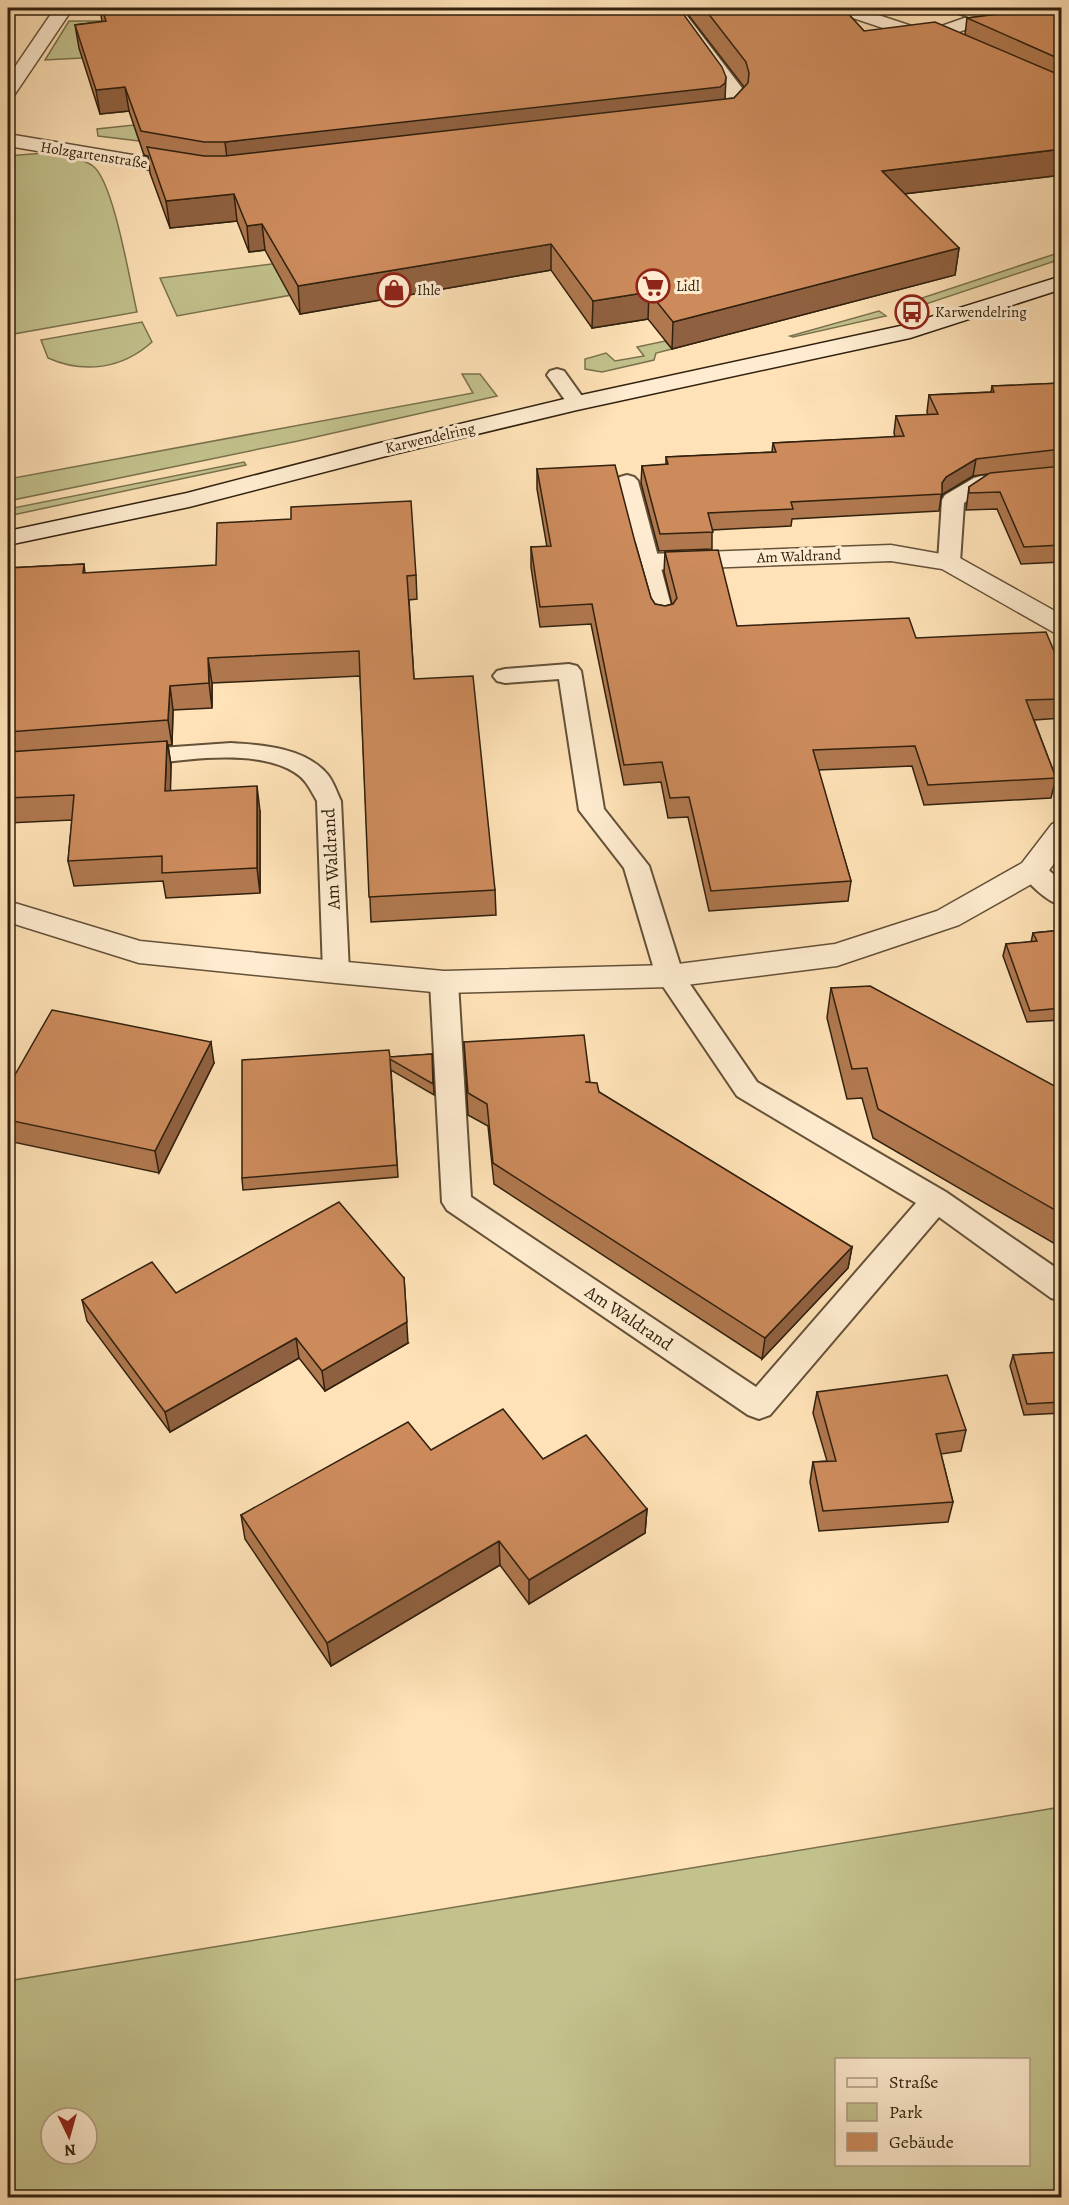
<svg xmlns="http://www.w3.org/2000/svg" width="1069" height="2205" viewBox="0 0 1069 2205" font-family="Alegreya,serif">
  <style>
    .green { fill: #c3c28d; stroke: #7a724e; stroke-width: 1.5; fill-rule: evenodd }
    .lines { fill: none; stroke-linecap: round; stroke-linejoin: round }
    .service-casing { stroke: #645138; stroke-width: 4 }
    .minor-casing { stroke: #645138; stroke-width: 3 }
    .secondary-casing { stroke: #31210e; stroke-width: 3 }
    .service { fill: #ffecd0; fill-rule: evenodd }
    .minor { fill: #ffecd0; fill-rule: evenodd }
    .secondary { fill: #ffecd0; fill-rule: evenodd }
    .wall { fill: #b0784f; stroke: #31210e; stroke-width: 1.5 }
    .shaded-wall { fill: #906140; stroke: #31210e; stroke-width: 1.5 }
    .building { fill: #cd8b5c; stroke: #31210e; stroke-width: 1.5 }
    .labels { text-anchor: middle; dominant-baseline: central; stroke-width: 6; stroke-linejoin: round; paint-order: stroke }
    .far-street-label { font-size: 15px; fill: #31210e; stroke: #ffecd0 }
    .far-poi-label { font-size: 15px; fill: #31210e; stroke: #ffecd0; text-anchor: start }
    .street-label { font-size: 18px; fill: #31210e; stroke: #ffecd0 }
  </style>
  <rect width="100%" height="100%" fill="#ffe2b7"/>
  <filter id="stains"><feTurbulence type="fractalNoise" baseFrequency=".00333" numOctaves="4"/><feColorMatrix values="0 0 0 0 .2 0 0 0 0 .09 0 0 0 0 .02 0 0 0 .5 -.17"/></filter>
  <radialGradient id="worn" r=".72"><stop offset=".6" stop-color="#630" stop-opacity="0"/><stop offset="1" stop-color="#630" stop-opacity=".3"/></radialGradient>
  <g class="green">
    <path d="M69,21h33l4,10 -24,27 -37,2z"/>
    <path d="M134,125l4,12 51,10 -91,-11 -1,-7z"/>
    <path d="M44,153c15,2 37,4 49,13 21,16 37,117 44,146l-129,23v-179z"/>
    <path d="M869,189l-692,127 -17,-38z"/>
    <path d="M1061,252v7l-141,47 -7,-5z"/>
    <path d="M879,311l7,5 -93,21 -3,-1z"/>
    <path d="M142,322l10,20c-30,27 -68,32 -104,16l-7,-18z"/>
    <path d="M665,341l7,8 -16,4 -2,7 -52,12 -17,-3v-10l21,-6 9,8 29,-5 -7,-9z"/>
    <path d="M462,374h18l17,22 -199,45 -290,60v-22l465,-86z"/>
    <path d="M244,462l2,3 -238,51v-7z"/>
    <path d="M1061,1807v390h-1053v-216zM836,2060h192v104h-192zM51,2118h36v36h-36z"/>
  </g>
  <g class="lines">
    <g class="service-casing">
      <g id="service">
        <path d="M951,8c13,-1 30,-1 40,9l-8,5 -30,-11z"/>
        <path d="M557,369l7,2 20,28 3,4 -3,4h-14l-23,-32 3,-4z"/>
        <path d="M1062,468v12l-76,8 -22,15 -4,59 -3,5 -8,2 -8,-2 -3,-5 4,-62 3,-5 29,-17 7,-2z"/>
        <path d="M627,475l7,2 4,4 36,136 -3,5 -8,2 -8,-2 -3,-5 -36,-136 4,-4z"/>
        <path d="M569,664l8,2 4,5 23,138 45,57 34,108 74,108 189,110 116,80v29l-11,-3 -112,-81 -169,198 -11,4 -11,-4 -301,-205 -5,-8 -12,-220 4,-7 10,-3 10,3 4,7 13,215 285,190 160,-184 -179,-107 -81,-120 -32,-108 -45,-58 -20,-131 -54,4 -8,-2 -4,-5 4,-5 8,-2z"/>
        <path d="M231,743c33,2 75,5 97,32 6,8 9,18 13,26l8,171 -3,7 -10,2 -10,-2 -3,-7 -6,-171c-7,-12 -11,-22 -23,-29 -40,-25 -117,-11 -162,-6l-9,-2 -3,-6 3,-6 9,-2z"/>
        <path d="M1033,861l9,3 20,18v24c-16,-5 -34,-22 -42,-36l4,-6z"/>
      </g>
    </g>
    <g class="minor-casing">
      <g id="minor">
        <path d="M55,8h18l-58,86 -7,2v-19z"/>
        <path d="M663,8h18l61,80c12,29 -15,43 -41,36l-3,-4 3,-4 18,-3 7,-5 1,-8 -4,-11z"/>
        <path d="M832,8h25l70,23 66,-23h25l-3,4 -70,25 7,5 -2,4 -7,2 -108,-36z"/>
        <path d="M8,134l184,31 7,2 3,4 -3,4 -7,2 -184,-31z"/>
        <path d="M891,545l67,12 104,58v19l-9,-2 -111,-63 -51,-8 -242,9 -9,-3 -4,-5 4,-5 9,-3z"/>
        <path d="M1062,821v32l-18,24 -85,48 -122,41 -167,21 -226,6 -108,-10 -197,-20 -131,-41v-21l132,40 196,20 108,10 226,-6 165,-21 102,-33 85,-48 30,-39z"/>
      </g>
    </g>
    <g class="secondary-casing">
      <path id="secondary" d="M1062,276v13l-152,49 -333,72 -187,45 -201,52 -181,38v-14l179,-38 189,-49 201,-48 328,-71z"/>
    </g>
    <use href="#service" class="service"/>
    <use href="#minor" class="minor"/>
    <use href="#secondary" class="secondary"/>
  </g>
  <g class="wall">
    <path d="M100,8h579l46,91 9,-1 10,-11 -61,-79h160l21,23 101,4 2,-17 18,-2 1,-8 -3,1 -8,-1h87v167l-158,19 55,54 -4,27 -283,74 -24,-30 -56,9 -41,-58 -251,44 -35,-64 -16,2 -12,-31 -67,7 -20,-55 -2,-17 -4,-1 -15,-44 -29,3 -21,-66 -4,-23 27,-3z"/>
    <path d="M1062,383v179l-41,2 -24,-55 -31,1 3,-23 19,-13 -15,2 -30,18 -2,3 -2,14 -147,8 -1,7 -79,4v19l-53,2 -18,-68 1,-17 24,-1v-8l106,-5 1,-9 122,-6 -1,-4 2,-17 32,-1 -1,-3 2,-17 62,-3 1,-6z"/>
    <path d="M537,469l98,73 16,56 4,6 10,2 7,-2 -8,-32 1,-20 72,74 179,12 146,32v48l-28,2 22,58 -5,20 -127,7 -12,-39 -94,4 33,111 -3,20 -139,10 -21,-94 -20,1 -7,-36 -37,3 -33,-161 -51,3 -9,-60v-20h16l-10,-58z"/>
    <path d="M84,564l1,9 331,2 1,24 -8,1 5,79 81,211 1,25 -125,7 -11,-246 -148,7v25l-39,2 -1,35h-4l3,20 -1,26 90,20v82l-94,5 -3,-17 -89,5 -6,-25 4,-41 -64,3v-255z"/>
    <path d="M1062,930v90l-35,2 -24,-66 3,-12 25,-2 2,-9z"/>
    <path d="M831,988l231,102v158l-189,-110 -11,-40 -15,1 -20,-81z"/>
    <path d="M464,1042l126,41 9,9 253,155 -4,21 -86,91 -268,-175 -6,-58 -20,-11z"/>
    <path d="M432,1054l2,41 -43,-25 7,107 -155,13 -1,-12 148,-121z"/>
    <path d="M214,1063l-55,110 -151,-32v-54z"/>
    <path d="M176,1293l232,50 -83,48 -26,-33 -129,74 -83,-111 -5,-21z"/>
    <path d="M1062,1352v61l-38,2 -14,-49 3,-11z"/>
    <path d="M817,1392l149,38 -5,21 -20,3 12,48 -5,20 -129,9 -9,-49 3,-20 14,-1 -14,-48z"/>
    <path d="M431,1450l112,9 104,50 -2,24 -116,71 -29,-39 -169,101 -86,-127 -4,-24z"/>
  </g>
  <g class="shaded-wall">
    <path d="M726,77l-1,23 -497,66 -3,-24z"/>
    <path d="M125,87l4,24 -29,3 -4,-24z"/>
    <path d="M1062,149v26l-184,22 4,-26z"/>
    <path d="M234,194l3,27 -67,7 -4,-27z"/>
    <path d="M262,224l3,26 -16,2 -2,-26z"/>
    <path d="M551,244v26l-251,44 -2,-28z"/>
    <path d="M959,248l-4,27 -283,74 1,-27z"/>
    <path d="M649,292l-1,27 -56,9 1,-27z"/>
    <path d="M976,459l-3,17 -30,18 -2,3 1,-14 4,-6z"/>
    <path d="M208,658l4,25v25l-3,-25z"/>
    <path d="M170,686l3,24 -1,35 -4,-25z"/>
    <path d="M167,741l4,24 -1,51 -5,-25z"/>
    <path d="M257,786l3,25v82l-3,-25z"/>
    <path d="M211,1042l3,21 -55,110 -4,-22z"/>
    <path d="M852,1247l-4,21 -86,91 3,-21z"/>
    <path d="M404,1278l4,65 -83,48 -3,-20z"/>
    <path d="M296,1338l3,20 -129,74 -5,-20z"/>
    <path d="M647,1509l-2,24 -116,71v-24z"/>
    <path d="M499,1541l1,24 -169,101 -4,-23z"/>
  </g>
  <g class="building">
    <path d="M102,8h577l43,59 4,10 -1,6 -5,4 -495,55h-21l-63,-11 -16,-44 -29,3 -21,-65 31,-4z"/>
    <path d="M704,8h139l21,23 71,-9 127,54v73l-180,22 77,77 -286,74 -24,-30 -56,9 -42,-57 -253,42 -36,-62 -15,2 -13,-32 -68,7 -19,-54 57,9h21l509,-58 14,-15 1,-10 -3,-11z"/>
    <path d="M993,8h69v52l-95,-42 32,-4z"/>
    <path d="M1062,383v66l-86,10 -30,18 -4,6v11l-151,8 2,7 -85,4 5,19 -53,2 -18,-68 26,-2 -2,-7 110,-5 -3,-9 131,-7 -8,-20 42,-2 -9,-19 65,-3 -2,-6z"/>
    <path d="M615,465l20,77 16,56 4,6 10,2 8,-2 4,-6 -12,-46 53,-2 19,76 172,-8 7,20 130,-6 16,38v29l-36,1 30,78 -128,7 -13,-39 -102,4 38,131 -140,10 -22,-94 -19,1 -8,-36 -38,3 -32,-161 -52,3 -9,-60 20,-1 -14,-77z"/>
    <path d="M1062,466v79l-38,2 -24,-55 -31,1v-6l21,-14z"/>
    <path d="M411,501l5,74 -9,1 7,103 59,-3 22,214 -126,7 -10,-246 -151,7 1,25 -39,3 -2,34 -160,12v-164l76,-4 -1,9 133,-8 1,-42 74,-4v-12z"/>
    <path d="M167,741l-2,50 92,-5v82l-95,5v-17l-94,5 6,-66 -66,3v-46z"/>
    <path d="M1062,930v78l-32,3 -24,-67 31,-3 -4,-8z"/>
    <path d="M870,986l192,104v124l-184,-105 -11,-41 -15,1 -21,-81z"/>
    <path d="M52,1010l159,32 -56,109 -147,-31v-33z"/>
    <path d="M584,1035l6,47h-5l12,1 2,9 253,155 -87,91 -272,-175 -6,-59 -19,-11 -4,-51z"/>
    <path d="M389,1050l1,7 42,-3 1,30 -43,-25 7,106 -155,13v-118z"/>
    <path d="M339,1202l65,76 3,44 -85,49 -26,-33 -131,74 -83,-112 70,-38 24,31z"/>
    <path d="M1062,1352v50l-35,2 -14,-49z"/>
    <path d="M947,1375l19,55 -30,4 17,68 -130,9 -10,-49 23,-1 -19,-69z"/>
    <path d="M503,1409l40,50 43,-24 61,74 -118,71 -30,-39 -172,102 -86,-128 167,-93 23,28z"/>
  </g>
  <defs>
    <g id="supermarket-ring" transform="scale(1.725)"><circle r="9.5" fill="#ffecd0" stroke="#8f2418" stroke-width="1.5"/><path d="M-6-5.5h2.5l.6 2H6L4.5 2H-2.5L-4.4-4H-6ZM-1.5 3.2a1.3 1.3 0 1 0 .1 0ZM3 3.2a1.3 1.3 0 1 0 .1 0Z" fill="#8f2418"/></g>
    <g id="shop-ring" transform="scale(1.725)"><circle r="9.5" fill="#ffecd0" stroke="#8f2418" stroke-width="1.5"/><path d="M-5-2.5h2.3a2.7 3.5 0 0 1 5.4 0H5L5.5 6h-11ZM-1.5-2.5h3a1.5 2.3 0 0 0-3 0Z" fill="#8f2418"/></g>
    <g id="bus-ring" transform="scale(1.725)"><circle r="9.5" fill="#ffecd0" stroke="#8f2418" stroke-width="1.5"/><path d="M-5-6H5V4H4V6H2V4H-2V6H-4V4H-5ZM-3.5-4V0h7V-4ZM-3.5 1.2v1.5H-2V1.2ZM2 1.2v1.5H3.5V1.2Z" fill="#8f2418"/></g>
  </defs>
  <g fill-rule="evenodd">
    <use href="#supermarket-ring" x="653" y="286"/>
    <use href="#shop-ring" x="394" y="290"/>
    <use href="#bus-ring" x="912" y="312"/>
  </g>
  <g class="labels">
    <g class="far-street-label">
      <text transform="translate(94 155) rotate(9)">Holzgartenstraße</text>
      <text transform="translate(430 438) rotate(-13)">Karwendelring</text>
      <text transform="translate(799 556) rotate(-2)">Am Waldrand</text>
    </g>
    <g class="far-poi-label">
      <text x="676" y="286">Lidl</text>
      <text x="417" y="290">Ihle</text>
      <text x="935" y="312">Karwendelring</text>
    </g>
    <g class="street-label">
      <text transform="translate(331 859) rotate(-93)">Am Waldrand</text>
      <text transform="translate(629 1318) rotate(34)">Am Waldrand</text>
    </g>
  </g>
  <rect width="1069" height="2205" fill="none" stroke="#ffe2b7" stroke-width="30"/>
  <rect x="9" y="9" width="1051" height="2187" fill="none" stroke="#31210e" stroke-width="3"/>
  <rect x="15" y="15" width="1039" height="2175" fill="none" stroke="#31210e" stroke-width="1.5"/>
  <rect x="835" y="2058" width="195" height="108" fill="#ffecd0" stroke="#ad9b82" stroke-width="1.5"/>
  <rect x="847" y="2078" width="30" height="9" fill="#ffecd0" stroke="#ad9b82" stroke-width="1.5"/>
  <text x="889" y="2088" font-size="18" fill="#31210e">Straße</text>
  <rect x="847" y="2103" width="30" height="18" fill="#c3c28d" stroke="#ad9b82" stroke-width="1.5"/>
  <text x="889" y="2118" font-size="18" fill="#31210e">Park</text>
  <rect x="847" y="2133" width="30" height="18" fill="#cd8b5c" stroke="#ad9b82" stroke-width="1.5"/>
  <text x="889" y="2148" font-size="18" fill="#31210e">Gebäude</text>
  <g transform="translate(69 2136) rotate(175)"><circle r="28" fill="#ffecd0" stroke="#ad9b82" stroke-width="1.5"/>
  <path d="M0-4.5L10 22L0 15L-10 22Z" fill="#8f2418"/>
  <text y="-9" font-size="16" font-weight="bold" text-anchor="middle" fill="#31210e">N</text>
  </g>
  <rect width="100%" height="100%" filter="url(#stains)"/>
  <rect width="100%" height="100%" fill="url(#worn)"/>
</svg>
